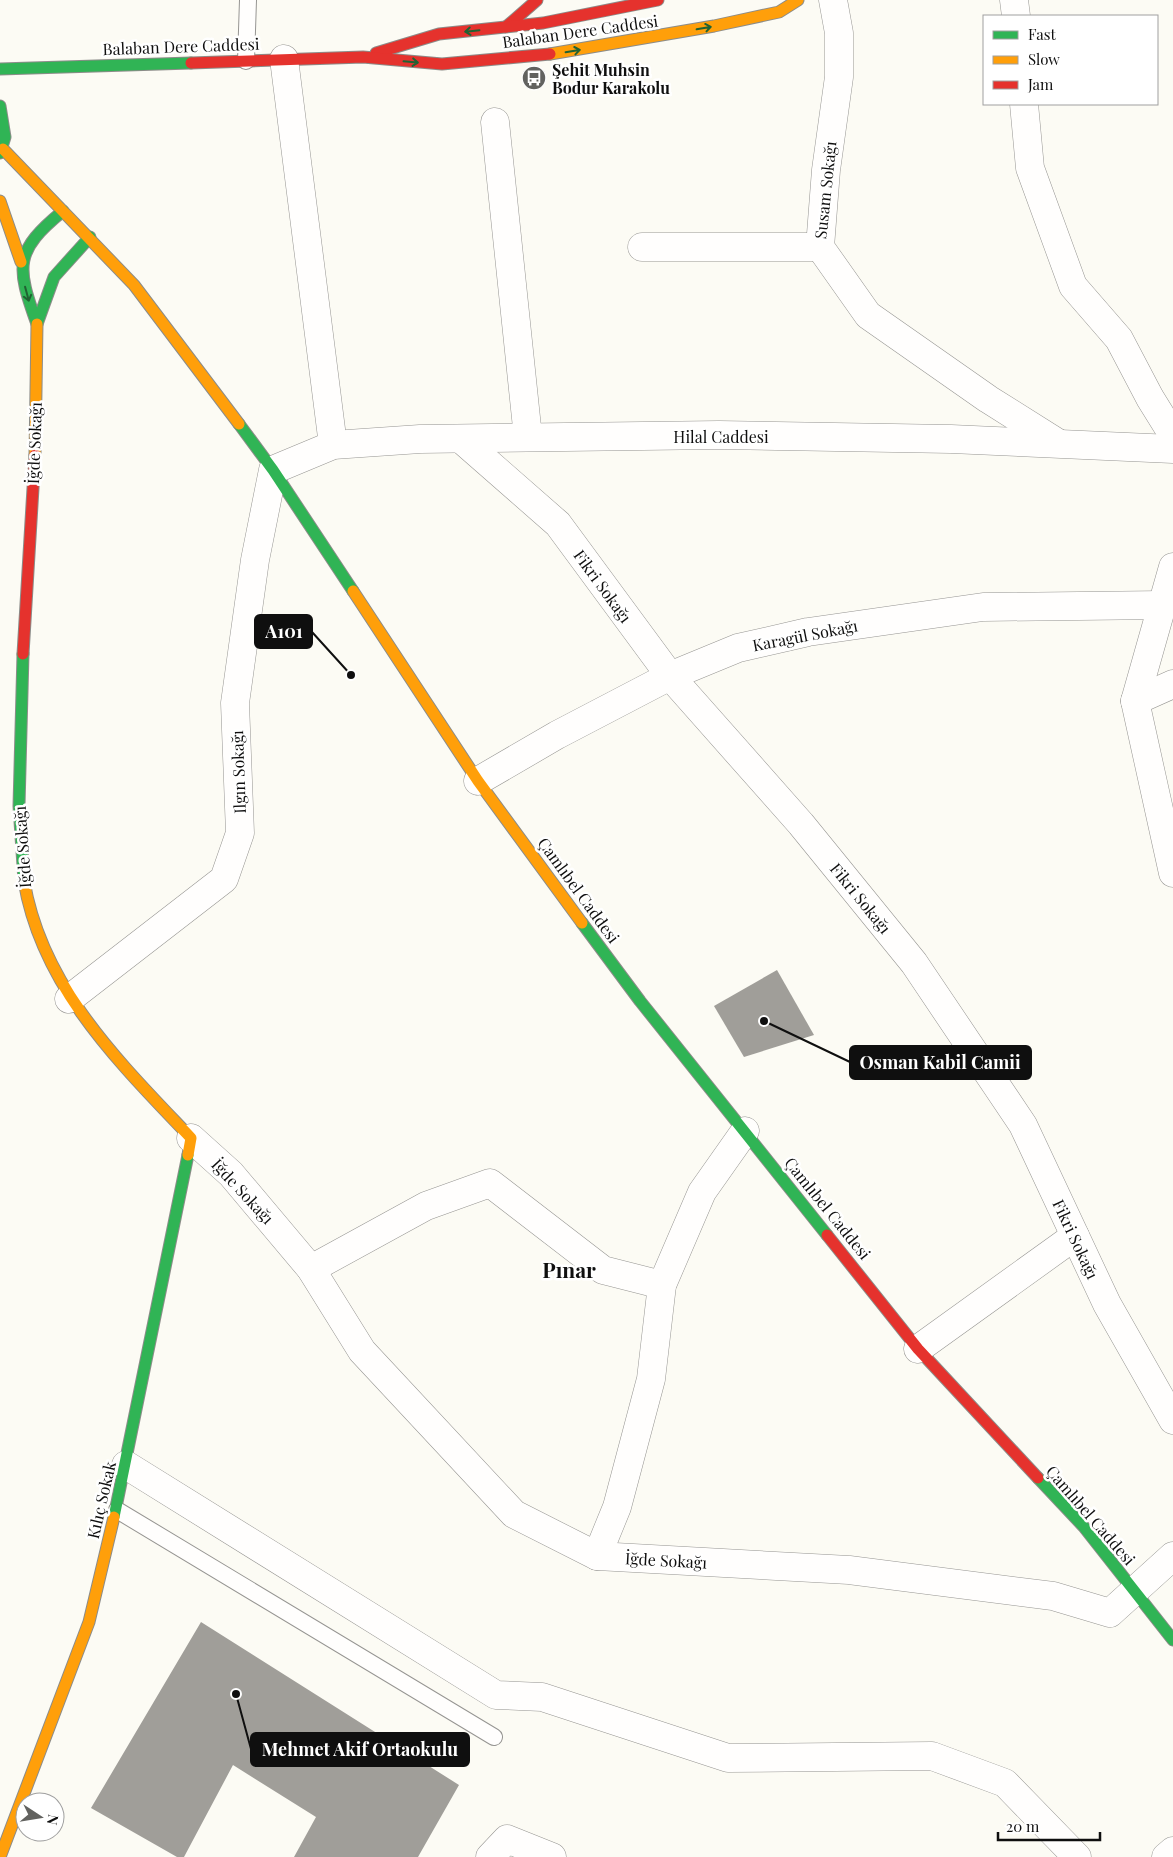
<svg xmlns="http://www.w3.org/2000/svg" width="1173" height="1857" viewBox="0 0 1173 1857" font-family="'Playfair Display',serif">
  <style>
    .building { fill: #a09e99 }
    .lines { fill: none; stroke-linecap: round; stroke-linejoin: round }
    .lane-casing { stroke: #969592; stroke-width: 18 }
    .street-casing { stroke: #969592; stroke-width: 29 }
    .fast-casing { stroke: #8c8c89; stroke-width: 13 }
    .slow-casing { stroke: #8c8c89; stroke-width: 13 }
    .jam-casing { stroke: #8c8c89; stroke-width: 13 }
    .lane { stroke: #fffefd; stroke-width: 16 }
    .street { stroke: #fffefd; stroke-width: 28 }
    .fast { stroke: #30b455; stroke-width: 11 }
    .slow { stroke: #ff9f0a; stroke-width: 11 }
    .jam { stroke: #e5322d; stroke-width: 11 }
    .oneway { stroke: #206232 }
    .labels { text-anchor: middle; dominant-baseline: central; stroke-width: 5; stroke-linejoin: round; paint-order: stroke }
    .street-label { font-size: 16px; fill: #0f0f0f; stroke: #fff }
    .poi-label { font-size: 16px; font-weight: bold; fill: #0f0f0f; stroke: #fff; text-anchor: start }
    .district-label { font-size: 21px; font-weight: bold; fill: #0f0f0f; stroke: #fff }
    .leader { fill: none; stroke: #0f0f0f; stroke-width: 2 }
    .callout-dot { fill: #0f0f0f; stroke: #fff; stroke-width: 2 }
    .callout { fill: #0f0f0f; stroke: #0f0f0f; stroke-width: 2 }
    .callout-label { font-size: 18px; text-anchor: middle; font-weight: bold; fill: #fff }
  </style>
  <rect width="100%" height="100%" fill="#fcfbf4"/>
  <g class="building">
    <path d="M777,970l37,65 -70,22 -30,-51z"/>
    <path d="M201,1622l258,163 -41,72h-124l22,-40 -83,-52 -49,92h-7l-86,-49z"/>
  </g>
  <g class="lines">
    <g class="lane-casing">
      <g id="lane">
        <path d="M246,61l2,-61"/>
        <path d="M117,1510l377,227"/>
      </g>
    </g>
    <g class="street-casing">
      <g id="street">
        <path d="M833,0l6,33v44l-13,93 -6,77 48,68 120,84 70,44"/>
        <path d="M1014,0l2,16"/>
        <path d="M284,59l49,386"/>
        <path d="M1024,104l6,64 43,118 46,53 31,59 23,37"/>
        <path d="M495,122l33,315"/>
        <path d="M642,247h178"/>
        <path d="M461,439l97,85 112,152 131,148 113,139 109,162 84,179 66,116"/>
        <path d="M1173,567l-38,134 38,172"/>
        <path d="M1135,701l38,-17"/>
        <path d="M478,781l79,-46 113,-59 68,-28 70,-16 175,-25 180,-2"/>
        <path d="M69,999l155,-120 16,-46 -5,-130 20,-143 18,-90 60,-25 87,-6 299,-4 232,4 222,10"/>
        <path d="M191,1138l40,36 80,95 51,82 152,163 83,42 252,14 204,26 57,17 63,-57"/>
        <path d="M311,1269l115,-63 64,-23 113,87 59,15"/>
        <path d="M918,1349l157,-113"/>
        <path d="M126,1465l370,230 46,2 186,61 204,-2 73,27 72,74"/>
        <path d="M597,1556l20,-49 34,-128 11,-94 40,-93 43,-61"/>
        <path d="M490,1857l17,-18 45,18"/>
        <path d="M1166,1857l7,-6"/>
      </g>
    </g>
    <g class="fast-casing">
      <g id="fast">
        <path d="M0,69l191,-6"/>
        <path d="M0,106l5,31 -5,16"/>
        <path d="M63,211c-49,40 -47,55 -26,113l17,-47 36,-40"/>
        <path d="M239,424l34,46 80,121"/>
        <path d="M23,654l-4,152 5,75"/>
        <path d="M582,923l58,78 187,234"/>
        <path d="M1038,1478l46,49 89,113"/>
        <path d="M114,1517l74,-362"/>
      </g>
    </g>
    <g class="slow-casing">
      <g id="slow">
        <path d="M550,54l164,-28 65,-14 19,-12"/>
        <path d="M3,149l131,136 105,139"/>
        <path d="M0,201l21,61"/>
        <path d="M35,455l2,-131"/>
        <path d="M353,591l125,190 104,142"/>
        <path d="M24,881c18,107 96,182 167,257l-3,17"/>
        <path d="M0,1857l89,-235 25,-105"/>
      </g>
    </g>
    <g class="jam-casing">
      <g id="jam">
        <path d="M506,27l31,-27"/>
        <path d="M376,53l63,-19 104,-11 115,-23"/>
        <path d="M191,63l172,-6 79,7 108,-10"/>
        <path d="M23,654l12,-199"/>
        <path d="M827,1235l91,114 120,129"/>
      </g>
    </g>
    <use href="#lane" class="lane"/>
    <use href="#street" class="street"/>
    <use href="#fast" class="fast"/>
    <use href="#slow" class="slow"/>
    <use href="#jam" class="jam"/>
  </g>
  <defs><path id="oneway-shaft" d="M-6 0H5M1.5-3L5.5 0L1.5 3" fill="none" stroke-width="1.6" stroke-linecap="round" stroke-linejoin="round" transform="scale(1.25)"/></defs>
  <g class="oneway">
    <use href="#oneway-shaft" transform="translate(704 28) rotate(-10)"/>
    <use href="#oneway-shaft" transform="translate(472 31) rotate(174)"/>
    <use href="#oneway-shaft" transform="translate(573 51) rotate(-9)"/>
    <use href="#oneway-shaft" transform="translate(411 62) rotate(5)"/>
    <use href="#oneway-shaft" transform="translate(27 294) rotate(75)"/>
  </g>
  <defs>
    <g id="bus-disc" transform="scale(1.25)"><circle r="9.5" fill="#62625f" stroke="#fff"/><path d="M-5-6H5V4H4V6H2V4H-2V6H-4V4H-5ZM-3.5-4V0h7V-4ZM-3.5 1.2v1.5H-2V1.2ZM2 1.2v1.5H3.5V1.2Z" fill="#fff"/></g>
  </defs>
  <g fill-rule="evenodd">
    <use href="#bus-disc" x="534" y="78"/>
  </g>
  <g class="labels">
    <g class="street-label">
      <text transform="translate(580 31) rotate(-8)">Balaban Dere Caddesi</text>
      <text transform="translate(181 46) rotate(-2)">Balaban Dere Caddesi</text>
      <text transform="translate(825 190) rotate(-84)">Susam Sokağı</text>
      <text x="721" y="436">Hilal Caddesi</text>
      <text transform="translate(34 443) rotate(-88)">İğde Sokağı</text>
      <text transform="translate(603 586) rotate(54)">Fikri Sokağı</text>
      <text transform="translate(805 635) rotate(-11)">Karagül Sokağı</text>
      <text transform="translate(238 772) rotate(-92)">Ilgın Sokağı</text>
      <text transform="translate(22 847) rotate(-94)">İğde Sokağı</text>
      <text transform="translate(579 890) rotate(54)">Çamlıbel Caddesi</text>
      <text transform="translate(861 898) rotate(51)">Fikri Sokağı</text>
      <text transform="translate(243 1191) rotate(47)">İğde Sokağı</text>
      <text transform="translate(828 1208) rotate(51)">Çamlıbel Caddesi</text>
      <text transform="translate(1076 1239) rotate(65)">Fikri Sokağı</text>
      <text transform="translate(101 1500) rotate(-77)">Kılıç Sokak</text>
      <text transform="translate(1091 1515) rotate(49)">Çamlıbel Caddesi</text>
      <text transform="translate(666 1560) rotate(3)">İğde Sokağı</text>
    </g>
    <g class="poi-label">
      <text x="552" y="69">Şehit Muhsin<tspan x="552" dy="18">Bodur Karakolu</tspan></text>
    </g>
    <g class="district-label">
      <text x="569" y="1269">Pınar</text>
    </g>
  </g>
  <path class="leader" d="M351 675L312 632M764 1021L850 1062M236 1694L251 1749"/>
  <g class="callout-dot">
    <circle cx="351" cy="675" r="5"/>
    <circle cx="764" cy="1021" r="5"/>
    <circle cx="236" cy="1694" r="5"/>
  </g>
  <g class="callout">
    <rect x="255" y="615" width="57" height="33" rx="5"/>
    <rect x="850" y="1046" width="181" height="33" rx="5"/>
    <rect x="251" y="1733" width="218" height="33" rx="5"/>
  </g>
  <g class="callout-label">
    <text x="284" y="638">A101</text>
    <text x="940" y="1069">Osman Kabil Camii</text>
    <text x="360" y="1756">Mehmet Akif Ortaokulu</text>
  </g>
  <rect x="983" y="15" width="175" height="90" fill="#ffffff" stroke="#9f9f9f"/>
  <rect x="993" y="31" width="25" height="8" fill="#30b455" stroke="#9f9f9f"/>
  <text x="1028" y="40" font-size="15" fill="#0f0f0f">Fast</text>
  <rect x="993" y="56" width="25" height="8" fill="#ff9f0a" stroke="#9f9f9f"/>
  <text x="1028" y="65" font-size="15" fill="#0f0f0f">Slow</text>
  <rect x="993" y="81" width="25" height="8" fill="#e5322d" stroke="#9f9f9f"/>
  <text x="1028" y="90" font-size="15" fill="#0f0f0f">Jam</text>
  <g transform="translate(40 1817) rotate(102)"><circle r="24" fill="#ffffff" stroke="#9f9f9f"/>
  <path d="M0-4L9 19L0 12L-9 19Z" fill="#62625f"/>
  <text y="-8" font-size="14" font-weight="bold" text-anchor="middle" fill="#0f0f0f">N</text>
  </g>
  <path d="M998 1832v8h102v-8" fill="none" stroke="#0f0f0f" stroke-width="2.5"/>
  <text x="1006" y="1832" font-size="15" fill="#0f0f0f" stroke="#ffffff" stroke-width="4" paint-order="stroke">20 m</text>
</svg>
